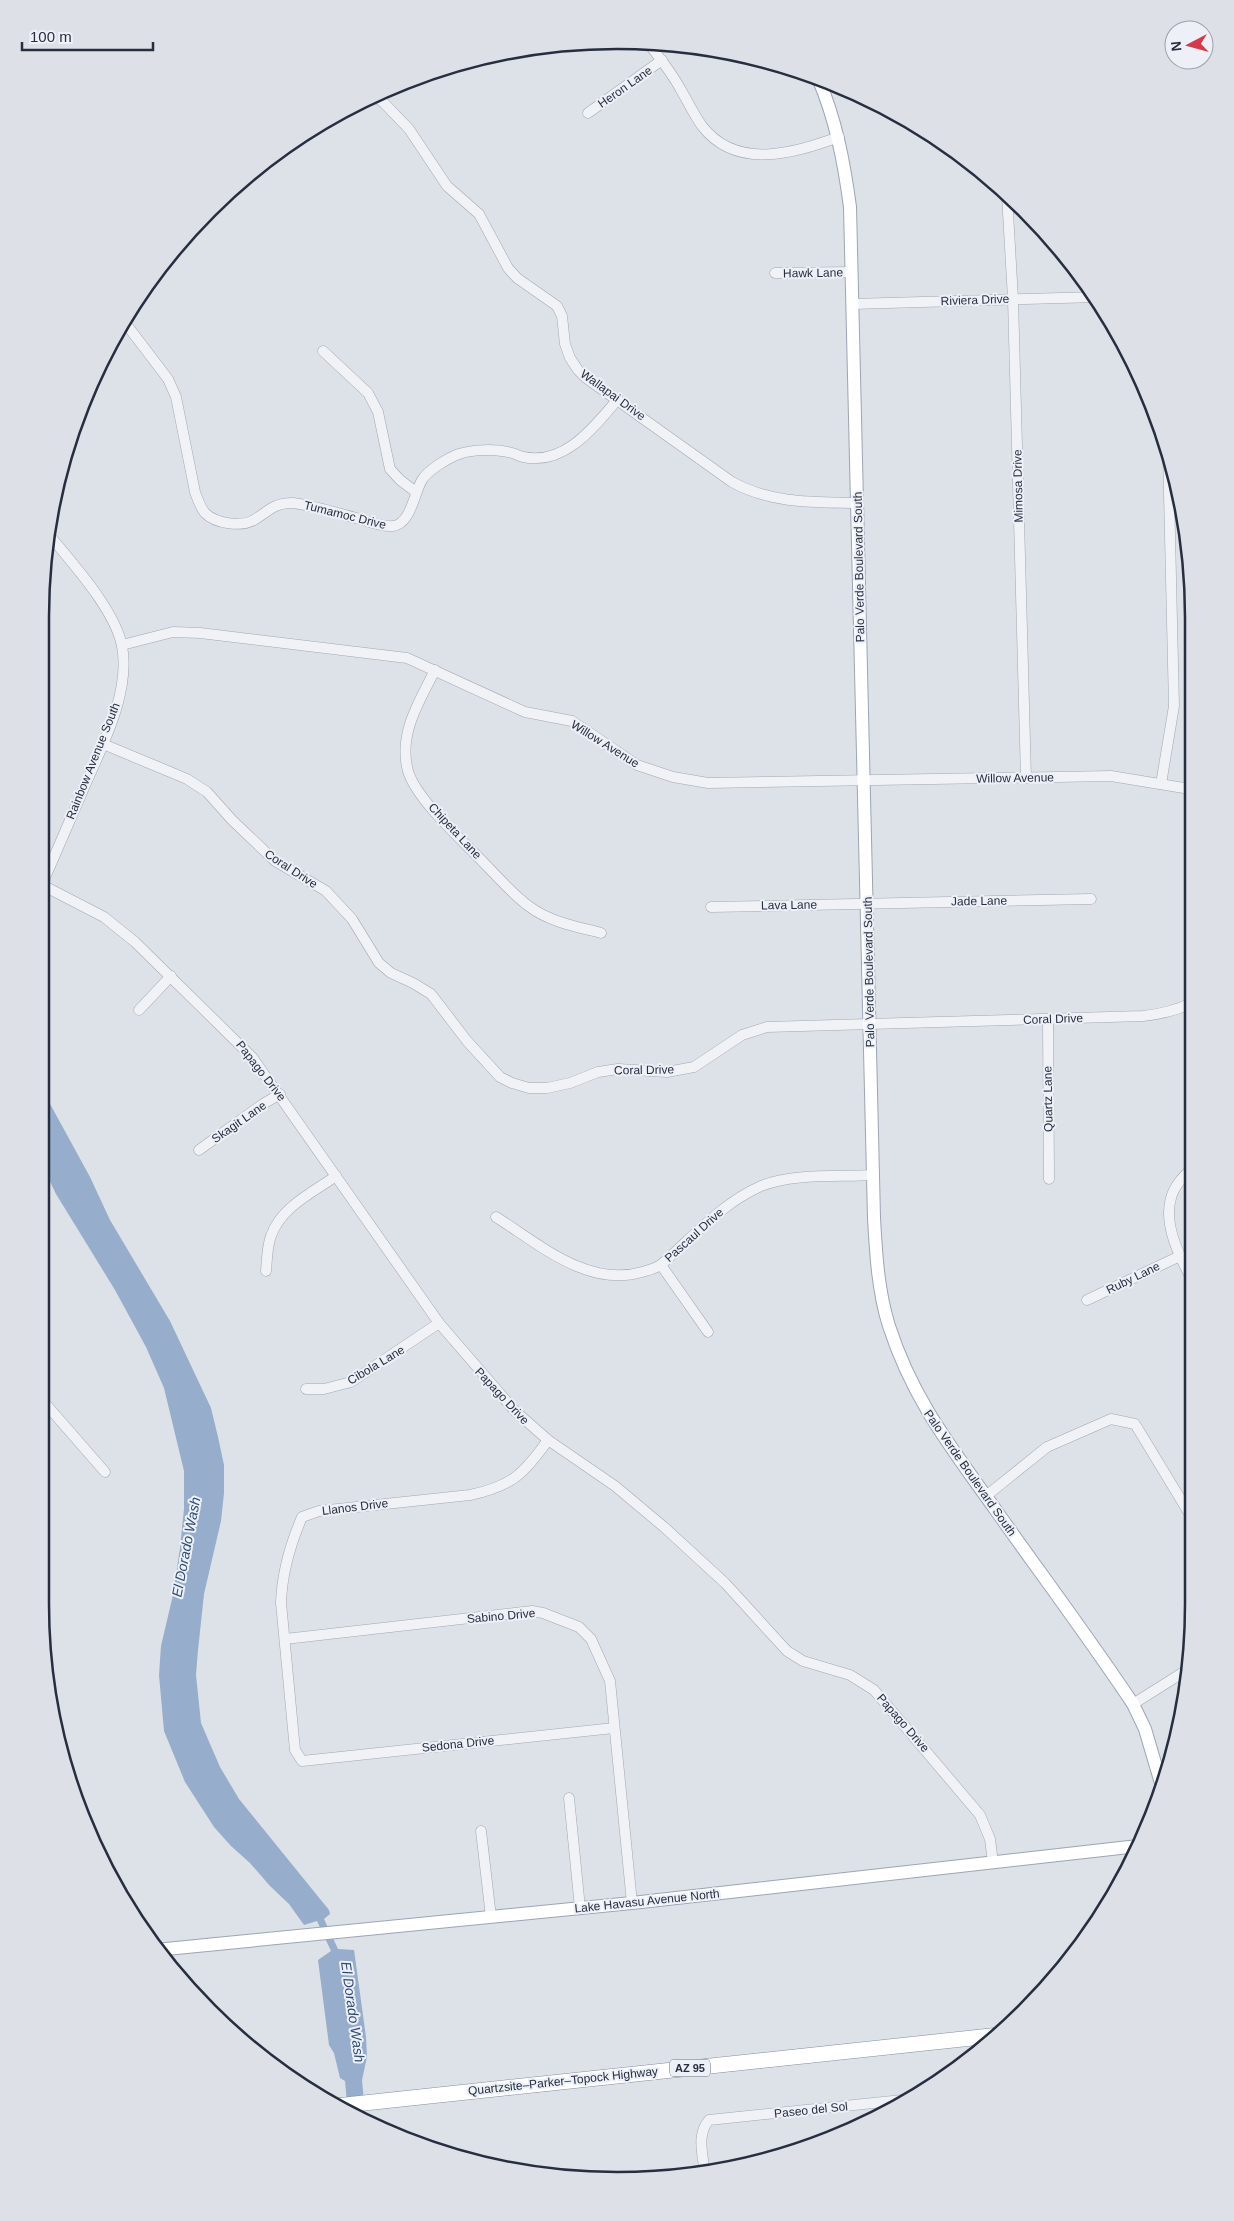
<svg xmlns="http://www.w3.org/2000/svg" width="1234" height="2221" viewBox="0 0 1234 2221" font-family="Arial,sans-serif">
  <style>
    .water { fill: #96adcb }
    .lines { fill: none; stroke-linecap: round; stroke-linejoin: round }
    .minor-casing { stroke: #a2a8b2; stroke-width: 11 }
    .major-casing { stroke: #9ca5b5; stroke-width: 14 }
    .highway-casing { stroke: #848ea0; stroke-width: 16 }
    .minor { stroke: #f0f2f6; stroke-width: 10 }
    .major { stroke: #fff; stroke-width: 12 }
    .highway { stroke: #fff; stroke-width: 15 }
    .labels { text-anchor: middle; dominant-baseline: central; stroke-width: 4; stroke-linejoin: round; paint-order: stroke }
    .shield { fill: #edf0f6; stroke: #626877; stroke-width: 1 }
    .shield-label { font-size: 11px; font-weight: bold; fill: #262e40 }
    .street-label { font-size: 12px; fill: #262e40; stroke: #edf0f6 }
    .water-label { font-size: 14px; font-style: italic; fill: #2e4b76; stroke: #edf0f6 }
    .rim { fill: none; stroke: #262e40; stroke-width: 2.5 }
  </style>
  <rect width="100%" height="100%" fill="#dde1e8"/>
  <path class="water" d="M43,1091l47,86 20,43 60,101 41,87 7,29 6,28v28l-3,28 -17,73 -6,56 -2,25 5,48 19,44 19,32 90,111 1,4 -6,5 14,30 16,1 12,87 1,20 -5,23 4,43 -18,-9 -3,-33 -5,-3 -6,-25 -5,-8 -11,-85 13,-9 -14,-30 -13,4 -15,-21 -19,-18 -20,-23 -19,-17 -17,-19 -29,-45 -21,-51 -5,-56 2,-29 12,-51 7,-47 4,-39v-38l-20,-83 -18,-41 -31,-57 -59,-96 -13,-27z"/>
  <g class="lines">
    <g class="minor-casing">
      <g id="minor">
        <path d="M648,43c12,15 24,30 33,47 7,12 13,25 21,36 35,45 92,27 137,11"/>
        <path d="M373,95l11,8 25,26 38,57 32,28 29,54 9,10 40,28 5,10 3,28 5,14 8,12 8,8 146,104c40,22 82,20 125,21"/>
        <path d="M588,113l74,-53"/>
        <path d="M1007,195l6,104 13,479"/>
        <path d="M775,273l77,-1"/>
        <path d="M852,304l245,-7"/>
        <path d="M123,320l45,59 8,18 19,95c3,8 5,15 10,21 11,11 36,14 49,7 15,-9 19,-17 39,-17 23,3 47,11 70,17 9,3 20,7 30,6 18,-2 21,-33 29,-46 6,-10 26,-22 37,-26 15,-5 38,-5 53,-1 4,1 7,3 11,4 42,9 71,-30 95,-58"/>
        <path d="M323,351l45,42 10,19 12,57 10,11 16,12"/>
        <path d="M122,645l51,-13 27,1 207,25 118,54 47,9 65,44 36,12 35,6 403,-7 79,13"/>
        <path d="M435,670c-16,32 -37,64 -27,101 8,28 54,69 75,91 15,15 30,33 47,45 20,15 48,20 71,26"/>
        <path d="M103,744l84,35 20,13 25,28 43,41 51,30 26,28 27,44 12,10 22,10 18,11 36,47 33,36 12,6 17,5h18l23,-5 28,-11 20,-3 49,3 27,-5 48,-32 25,-8 376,-11c17,-2 33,-5 48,-13"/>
        <path d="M1161,784l13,-78 -6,-256"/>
        <path d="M42,884c14,-31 27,-62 41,-94 18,-42 48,-97 39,-144 -7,-36 -49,-82 -72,-110"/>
        <path d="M42,885l62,32 31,25 117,115 187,266 76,88 33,29 67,46 49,41 61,56 62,68 16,10 47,14 24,15 106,125 10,24 3,24"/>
        <path d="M711,907l380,-8"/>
        <path d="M139,1010l32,-34"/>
        <path d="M1048,1020l1,159"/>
        <path d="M199,1150l64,-46 17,-10"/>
        <path d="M1191,1169c-8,8 -17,17 -20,29 -8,27 9,59 21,82"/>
        <path d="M496,1217c43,27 92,71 146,55 7,-2 16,-4 21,-9 32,-28 58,-59 98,-77 31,-13 77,-9 112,-11"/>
        <path d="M661,1265l47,67"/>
        <path d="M266,1271c1,-11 1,-25 5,-35 10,-29 41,-43 65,-60"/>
        <path d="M1087,1300l93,-44"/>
        <path d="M306,1389h18l27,-7 88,-59"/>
        <path d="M44,1402l61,70"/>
        <path d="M548,1440c-24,34 -36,46 -78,55l-151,16 -17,6c-12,28 -20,55 -21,86l14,147 7,11 312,-33"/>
        <path d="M986,1496l61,-49 64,-28 24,5 57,94"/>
        <path d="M285,1639l247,-28 11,2 36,14 12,12 19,42 22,222"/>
        <path d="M1133,1704l54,-34"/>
        <path d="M569,1798l11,110"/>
        <path d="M481,1831l10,86"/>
        <path d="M705,2173c-2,-18 -9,-38 4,-53l203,-21"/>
        <path d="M617,2179l26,-3v3"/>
      </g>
    </g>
    <g class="major-casing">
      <g id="major">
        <path d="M818,78c18,42 26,84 32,129l24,1011c2,36 4,73 15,108 24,74 62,121 106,183 46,65 94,129 138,195l12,25 18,61"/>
        <path d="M156,1950l476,-47 506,-57"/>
      </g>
    </g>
    <g class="highway-casing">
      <path id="highway" d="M336,2106l664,-71"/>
    </g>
    <use href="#minor" class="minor"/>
    <use href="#major" class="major"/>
    <use href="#highway" class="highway"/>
  </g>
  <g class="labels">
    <rect class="shield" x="670" y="2059.5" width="40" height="17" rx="4"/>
    <g class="shield-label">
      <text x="690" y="2068">AZ 95</text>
    </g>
    <g class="street-label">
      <text transform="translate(625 87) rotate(-35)">Heron Lane</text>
      <text transform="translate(813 273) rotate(-1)">Hawk Lane</text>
      <text transform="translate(975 300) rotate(-2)">Riviera Drive</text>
      <text transform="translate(613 395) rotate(36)">Wallapai Drive</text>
      <text transform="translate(1018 486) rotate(-91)">Mimosa Drive</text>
      <text transform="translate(345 515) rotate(14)">Tumamoc Drive</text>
      <text transform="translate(859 567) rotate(-91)">Palo Verde Boulevard South</text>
      <text transform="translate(605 744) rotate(32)">Willow Avenue</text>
      <text transform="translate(93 761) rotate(-68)">Rainbow Avenue South</text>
      <text transform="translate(1015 778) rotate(-1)">Willow Avenue</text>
      <text transform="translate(455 831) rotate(47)">Chipeta Lane</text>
      <text transform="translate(291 869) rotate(33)">Coral Drive</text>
      <text transform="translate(979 901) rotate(-1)">Jade Lane</text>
      <text transform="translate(789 905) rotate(-1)">Lava Lane</text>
      <text transform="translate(869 972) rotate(-91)">Palo Verde Boulevard South</text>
      <text transform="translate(1053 1019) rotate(-2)">Coral Drive</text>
      <text transform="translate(644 1070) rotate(-1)">Coral Drive</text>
      <text transform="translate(261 1071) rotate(52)">Papago Drive</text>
      <text transform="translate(1048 1099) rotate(-91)">Quartz Lane</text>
      <text transform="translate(239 1122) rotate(-35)">Skagit Lane</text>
      <text transform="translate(694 1235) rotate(-42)">Pascaul Drive</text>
      <text transform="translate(1133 1278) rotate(-26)">Ruby Lane</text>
      <text transform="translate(376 1365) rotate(-31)">Cibola Lane</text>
      <text transform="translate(502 1396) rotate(47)">Papago Drive</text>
      <text transform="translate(970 1473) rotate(55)">Palo Verde Boulevard South</text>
      <text transform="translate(355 1507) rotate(-7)">Llanos Drive</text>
      <text transform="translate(501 1616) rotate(-5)">Sabino Drive</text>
      <text transform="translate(903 1723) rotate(49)">Papago Drive</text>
      <text transform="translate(458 1744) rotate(-6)">Sedona Drive</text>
      <text transform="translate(647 1901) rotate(-6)">Lake Havasu Avenue North</text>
      <text transform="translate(563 2081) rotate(-6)">Quartzsite–Parker–Topock Highway</text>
      <text transform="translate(811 2110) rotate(-6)">Paseo del Sol</text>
    </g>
    <g class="water-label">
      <text transform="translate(186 1547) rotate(-79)">El Dorado Wash</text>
      <text transform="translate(353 2012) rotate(82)">El Dorado Wash</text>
    </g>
  </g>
  <path d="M0 0H1234V2221H0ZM617 49H617A568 568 0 0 1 1185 617V1604A568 568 0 0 1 617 2172H617A568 568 0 0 1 49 1604V617A568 568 0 0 1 617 49Z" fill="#dde0e7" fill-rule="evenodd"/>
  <path class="rim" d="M617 49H617A568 568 0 0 1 1185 617V1604A568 568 0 0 1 617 2172H617A568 568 0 0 1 49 1604V617A568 568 0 0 1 617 49Z"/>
  <g transform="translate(1189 45) rotate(264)"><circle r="24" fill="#edf0f6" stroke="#9da2ad"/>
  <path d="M0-4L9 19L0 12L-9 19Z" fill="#d63a4a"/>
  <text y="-8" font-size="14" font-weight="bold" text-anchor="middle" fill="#262e40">N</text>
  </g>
  <path d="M22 42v8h131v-8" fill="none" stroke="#262e40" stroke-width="2.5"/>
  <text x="30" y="42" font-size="15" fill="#262e40" stroke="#edf0f6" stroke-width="4" paint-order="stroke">100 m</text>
</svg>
